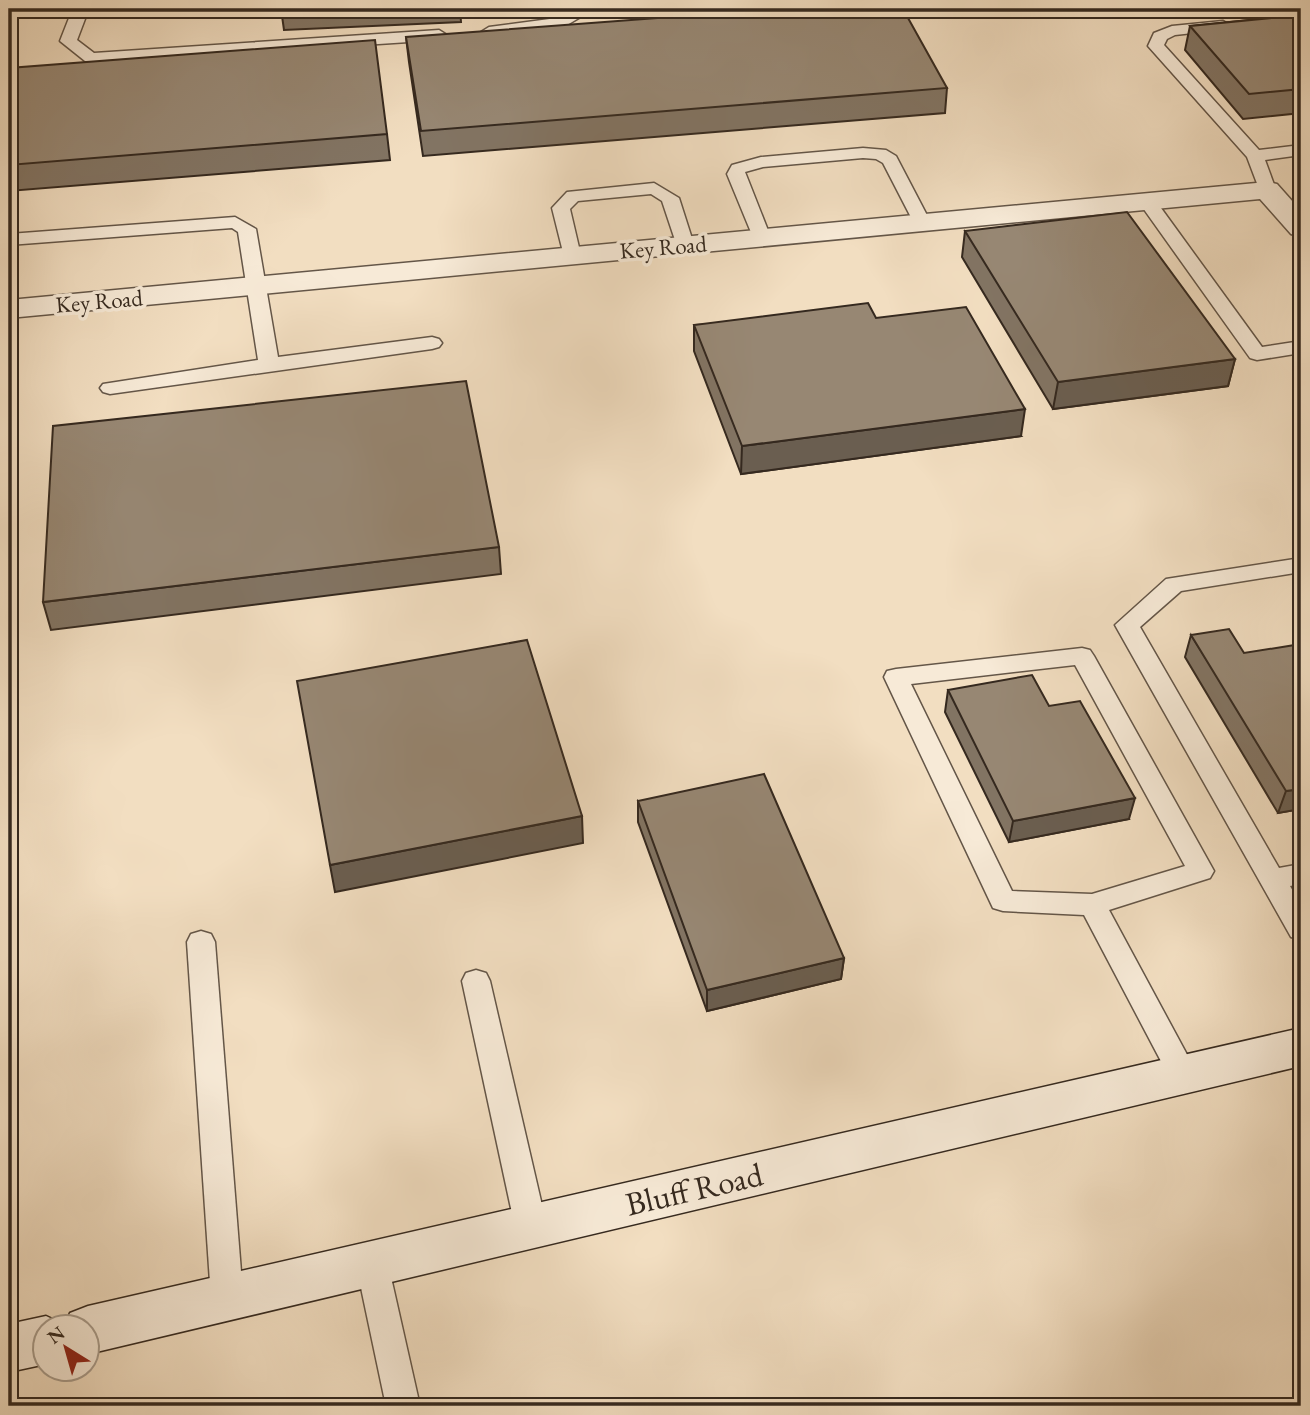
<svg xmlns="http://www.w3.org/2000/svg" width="1310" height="1415" viewBox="0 0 1310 1415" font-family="'EB Garamond',serif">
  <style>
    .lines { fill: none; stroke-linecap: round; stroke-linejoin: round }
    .lane-casing { stroke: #645648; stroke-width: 3 }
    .street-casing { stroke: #645648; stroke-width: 3 }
    .secondary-casing { stroke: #35291f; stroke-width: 3 }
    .lane { fill: #f7ead7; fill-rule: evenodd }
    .street { fill: #f7ead7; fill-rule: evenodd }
    .secondary { fill: #f7ead7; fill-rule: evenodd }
    .wall { fill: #827463; stroke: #35291f; stroke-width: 2 }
    .shaded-wall { fill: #6a5e50; stroke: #35291f; stroke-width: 2 }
    .building { fill: #978773; stroke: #35291f; stroke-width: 2 }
    .labels { text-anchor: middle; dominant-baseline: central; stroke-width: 7; stroke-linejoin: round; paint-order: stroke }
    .far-street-label { font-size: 23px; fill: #35291f; stroke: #f7ead7 }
    .near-street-label { font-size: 33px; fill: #35291f; stroke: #f7ead7 }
  </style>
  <rect width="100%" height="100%" fill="#f2dec1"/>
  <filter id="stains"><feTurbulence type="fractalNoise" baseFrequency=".00286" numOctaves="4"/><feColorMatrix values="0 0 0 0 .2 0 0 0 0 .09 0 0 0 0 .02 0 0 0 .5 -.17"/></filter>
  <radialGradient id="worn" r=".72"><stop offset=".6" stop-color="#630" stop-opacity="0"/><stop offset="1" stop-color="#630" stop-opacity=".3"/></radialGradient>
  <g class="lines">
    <g class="lane-casing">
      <g id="lane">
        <path d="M68,9l20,2 -11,29 17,13 345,-23 8,5 -8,5 -348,23 -6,-2 -25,-20 11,-28z"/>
        <path d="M575,9h19l-27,16 -78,12 -8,-5 8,-5 68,-9z"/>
        <path d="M1301,9v10c-12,7 -35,14 -46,4l2,-3 25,-3z"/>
        <path d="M1223,21l8,5 -2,3 -54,6 -8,4 -3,6 95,105 42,-5v10l-36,5 11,30 -3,4h-12l-14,-37 -99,-111 6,-13 18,-7z"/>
        <path d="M863,148l23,2 10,6 35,67 -3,4h-12l-33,-64 -7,-4 -13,-1 -100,9 -18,5 26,66 -2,4h-14l-28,-68 5,-9 29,-8z"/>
        <path d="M654,183l25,15 15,47 -2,4h-14l-16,-48 -11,-7 -73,7 -8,8 11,47 -2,4h-14l-13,-52 15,-16z"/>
        <path d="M1147,196l6,1 109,150 39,-6v12l-44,7 -7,-2 -112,-157z"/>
        <path d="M235,217l21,12 22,128 154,-20 7,2 3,4 -3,4 -7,2 -322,45 -7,-2 -3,-4 3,-4 155,-24 -20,-128 -6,-4 -223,17v-11z"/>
        <path d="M1301,558v14l-120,19 -41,36 139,241 22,-4v20l-11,2 11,19v35l-10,-3 -176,-312 51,-46z"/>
        <path d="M1082,648l8,2 4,6 120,215 -4,7 -101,32 89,165 -5,9 -10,3 -10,-3 -89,-169 -81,-4 -10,-3 -109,-231 3,-6 9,-2zM1075,665l110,201 -93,28 -80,-3 -101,-207z"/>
        <path d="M201,931l10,3 4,8 28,355 -5,10 -11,5 -11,-5 -5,-10 -24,-355 4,-8z"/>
        <path d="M476,970l10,3 4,8 57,246 -5,10 -11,4 -11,-4 -5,-10 -53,-246 4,-8z"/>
        <path d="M372,1250l11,4 5,10 32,142h-34l-30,-142 5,-10z"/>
      </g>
    </g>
    <g class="street-casing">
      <path id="street" d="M1267,182l10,2 24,27v26l-10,-3 -31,-35 -1251,119v-18z"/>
    </g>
    <g class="secondary-casing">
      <path id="secondary" d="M1301,1028v38l-1213,288v-26h-42v36l-37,8v-48l37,-8 19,9 5,-12 18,-7z"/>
    </g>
    <use href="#lane" class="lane"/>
    <use href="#street" class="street"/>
    <use href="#secondary" class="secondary"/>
  </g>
  <g class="wall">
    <path d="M281,9h179l1,13 -177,8z"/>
    <path d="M1301,15v98l-58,6 -58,-69 5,-24z"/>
    <path d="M406,37l541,51 -2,25 -522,43 -14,-94z"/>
    <path d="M9,68l378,66 3,26 -381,31z"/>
    <path d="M965,231l270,128 -7,27 -175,23 -91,-152z"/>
    <path d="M876,318l145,118 -280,38 -47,-123v-26z"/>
    <path d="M499,547l2,27 -450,56 -8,-28z"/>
    <path d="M1191,635l110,174 -23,4 -93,-156z"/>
    <path d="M948,690l101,16 80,113 -120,23 -64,-130z"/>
    <path d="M638,801l206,157 -3,21 -134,32 -69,-189z"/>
  </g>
  <g class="shaded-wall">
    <path d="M1235,359l-7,27 -175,23 5,-27z"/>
    <path d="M1025,409l-4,27 -280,38 1,-28z"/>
    <path d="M1301,789v20l-23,4 8,-22z"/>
    <path d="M1135,798l-6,21 -120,23 4,-21z"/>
    <path d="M582,816l1,27 -248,49 -5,-27z"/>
    <path d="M844,958l-3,21 -134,32v-21z"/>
  </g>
  <g class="building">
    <path d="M777,9h126l44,79 -526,43 -15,-94z"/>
    <path d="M1301,15v74l-52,5 -59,-68z"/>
    <path d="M375,40l12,94 -378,31v-97z"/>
    <path d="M1127,212l108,147 -177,23 -93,-151z"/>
    <path d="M868,303l8,15 90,-11 59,102 -283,37 -48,-121z"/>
    <path d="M466,381l33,166 -456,55 10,-176z"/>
    <path d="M1229,629l15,24 57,-9v145l-15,2 -95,-156z"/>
    <path d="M527,640l55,176 -252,49 -33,-184z"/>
    <path d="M1032,675l17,31 31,-5 55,97 -122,23 -65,-131z"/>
    <path d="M764,774l80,184 -137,32 -69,-189z"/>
  </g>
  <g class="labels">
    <g class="far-street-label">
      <text transform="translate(663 247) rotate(-5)">Key Road</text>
      <text transform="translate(99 301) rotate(-5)">Key Road</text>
    </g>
    <g class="near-street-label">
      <text transform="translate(694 1189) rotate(-13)">Bluff Road</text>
    </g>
  </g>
  <rect width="1310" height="1415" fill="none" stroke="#f2dec1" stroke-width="35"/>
  <rect x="10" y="10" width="1289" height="1394" fill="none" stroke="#35291f" stroke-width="3.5"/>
  <rect x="18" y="18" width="1275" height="1380" fill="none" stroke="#35291f" stroke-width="2"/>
  <g transform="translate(66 1348) rotate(323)"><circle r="33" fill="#f7ead7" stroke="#a99d8d" stroke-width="2"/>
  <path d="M0-5L12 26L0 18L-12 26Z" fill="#8f2418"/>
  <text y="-10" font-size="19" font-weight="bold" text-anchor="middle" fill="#35291f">N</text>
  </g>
  <rect width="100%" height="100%" filter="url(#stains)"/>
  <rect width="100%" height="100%" fill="url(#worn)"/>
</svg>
